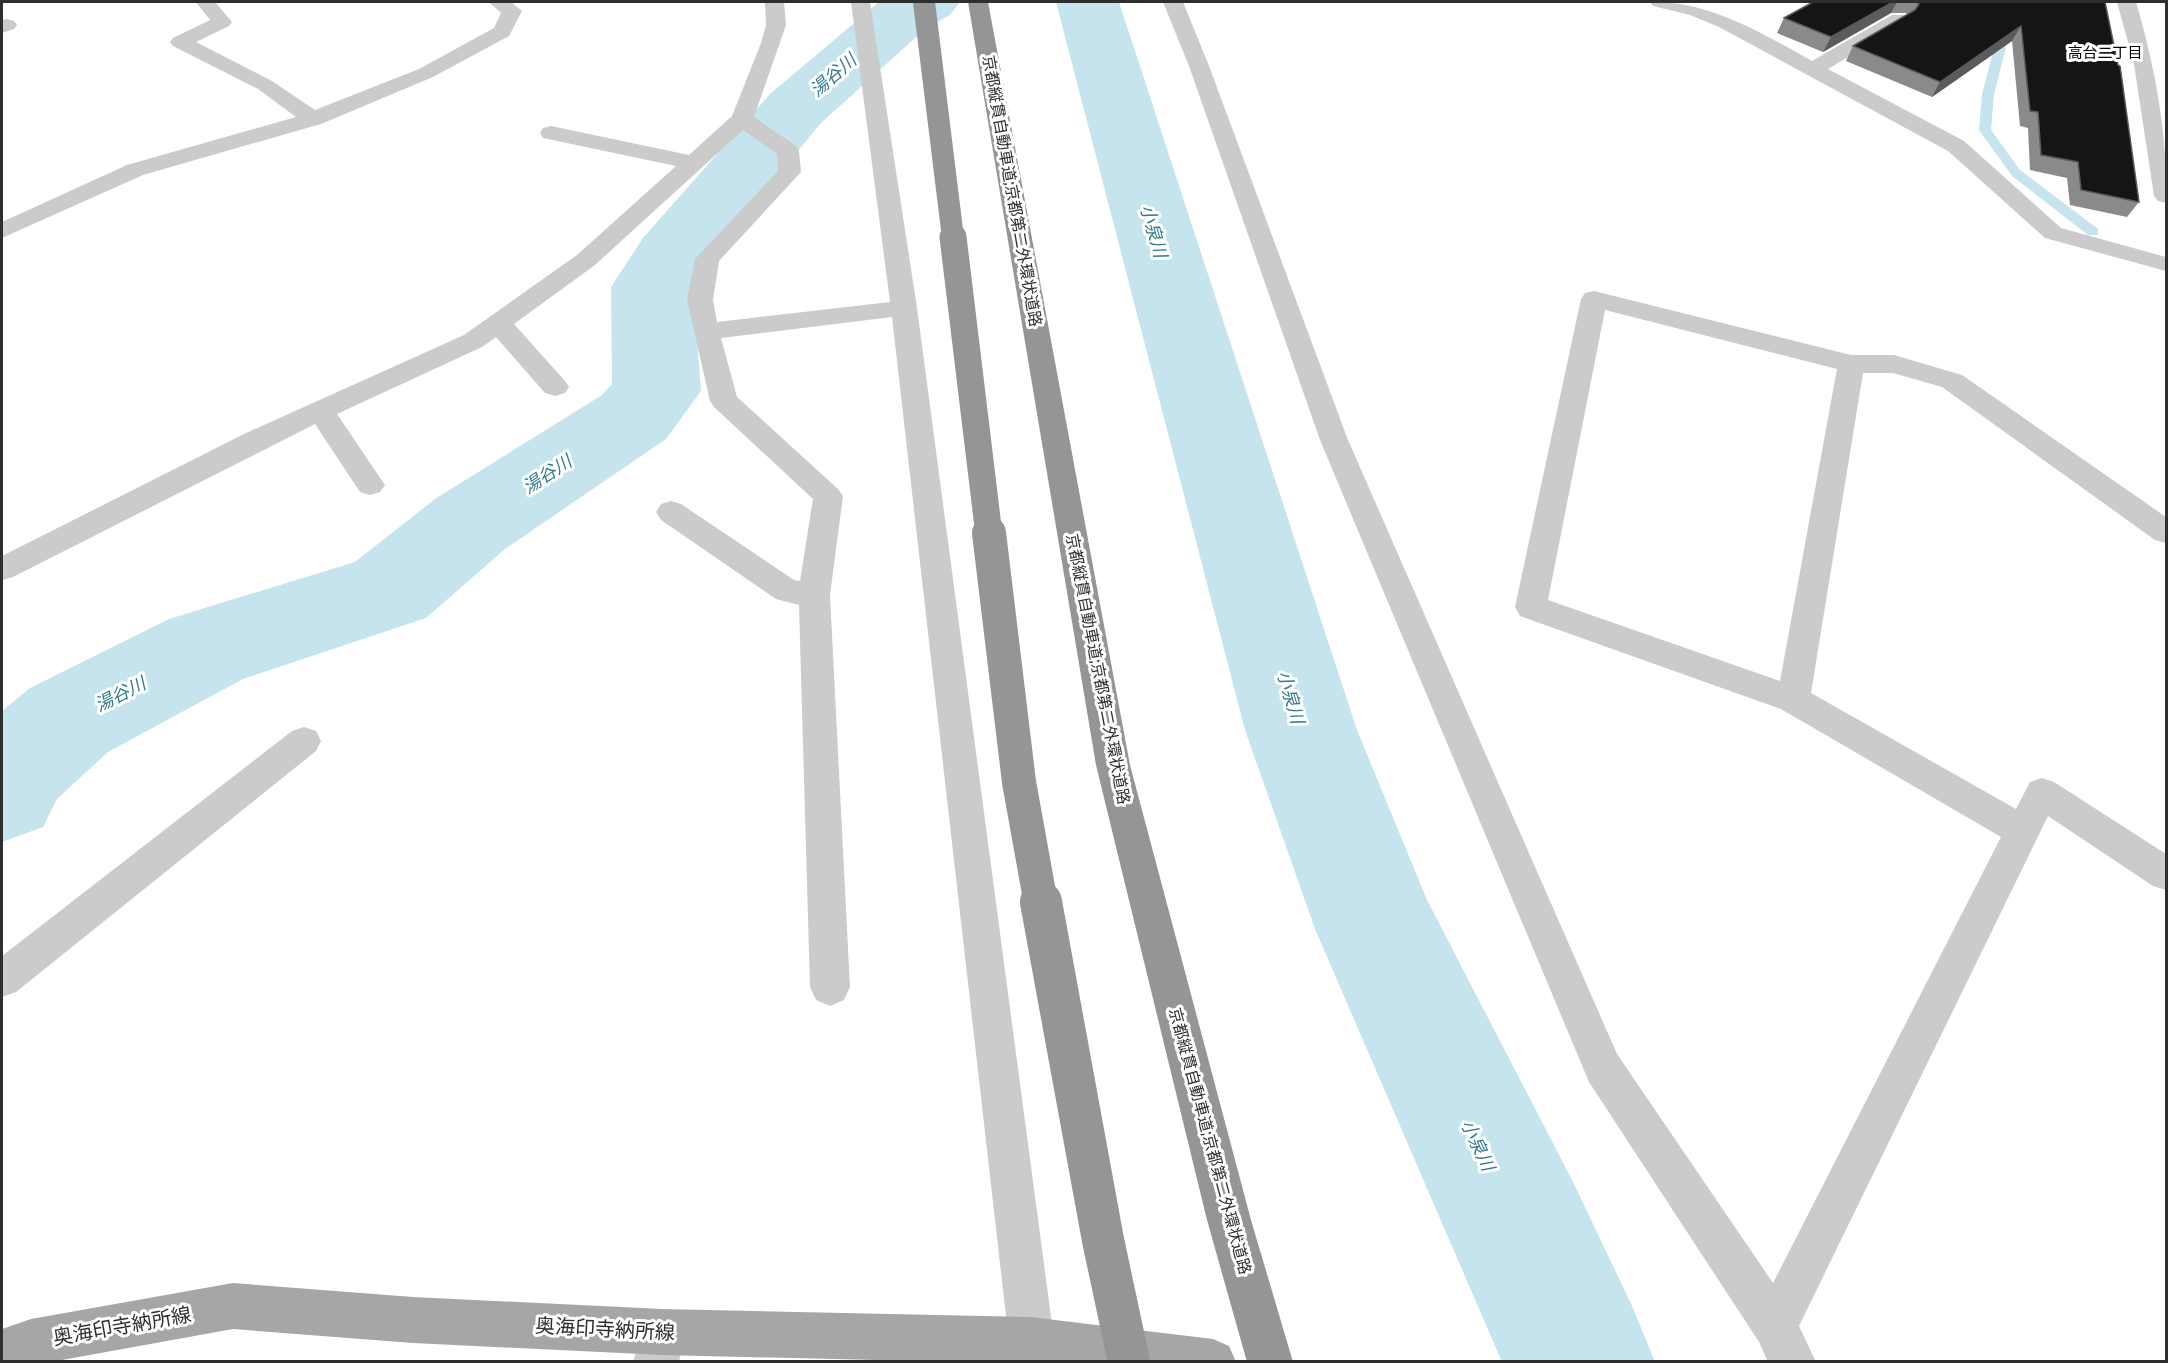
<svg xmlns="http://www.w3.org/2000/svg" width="2168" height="1363" viewBox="0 0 2168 1363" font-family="Roboto,'Noto Sans JP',sans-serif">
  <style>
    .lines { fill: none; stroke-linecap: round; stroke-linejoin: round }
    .stream { fill: #c5e4ee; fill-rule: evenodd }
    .river { fill: #c5e4ee; fill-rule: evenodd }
    .minor { fill: #cbcbcb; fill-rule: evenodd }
    .major { fill: #a6a6a6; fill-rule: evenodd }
    .highway { fill: #959595; fill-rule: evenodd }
    .highway-bridge-far3 { stroke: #959595; stroke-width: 22 }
    .highway-bridge-far2 { stroke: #959595; stroke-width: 27 }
    .highway-bridge-far1 { stroke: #959595; stroke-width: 34 }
    .highway-bridge { stroke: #959595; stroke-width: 42 }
    .wall { fill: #8a8a8a }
    .shaded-wall { fill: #5b5b5b }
    .building { fill: #151515; stroke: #5b5b5b; stroke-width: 1.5 }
    .labels { text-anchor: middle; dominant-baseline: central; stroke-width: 6; stroke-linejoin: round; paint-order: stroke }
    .far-neighbourhood-label { font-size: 15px; fill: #000; stroke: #fff }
    .street-label { font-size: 16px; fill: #2e2e2e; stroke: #fff }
    .water-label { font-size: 18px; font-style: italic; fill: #337a8f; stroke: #fff }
    .near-street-label { font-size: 20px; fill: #2e2e2e; stroke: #fff }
  </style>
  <rect width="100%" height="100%" fill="#fff"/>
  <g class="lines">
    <path class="stream" d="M1968,2h10l28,46 -12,46 -3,36 29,40 78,59v6h-10l-76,-59 -33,-46 3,-36 12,-46z"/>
    <g class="river">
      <path d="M879,2h81l-10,13 -25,14 -105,95 -114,139 -13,24 8,104 -35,48 -161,110 -79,69 -183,61 -135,73 -51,47 -14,28 -41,15v-131l28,-23 139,-69 186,-57 80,-63 167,-104 10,-11 -1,-97 32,-49 127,-144z"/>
      <path d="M1056,2h63l238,728 70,170 146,282 60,126 22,54h-153l-187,-433 -70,-199z"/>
    </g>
    <g class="minor">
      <path d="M196,2h19l17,20 -3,4 -33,16 76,39 43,29 104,-41 75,-41 7,-15 -12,-11h22l11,9 -13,25 -76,41 -112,47 -178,51 -141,63v-16l125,-57 169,-48 -38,-28 -85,-43 -3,-4 3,-4 37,-18z"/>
      <path d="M765,2h19l2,23 -32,92 42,29 3,5 2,21 -82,89 -6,39 4,22 173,-20 -39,-300h19l47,306 140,1054 -46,-2 -119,-1043 -171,21 16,59 101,92 5,7 -13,99 20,392 -6,13 -14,6 -14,-6 -6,-13 -11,-382 -23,-6 -115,-79 -5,-8 5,-8 10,-3 10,3 113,76 6,1 13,-82 -99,-92 -4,-6 -23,-101 8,-41 83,-88 -1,-17 -34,-24 -148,135 -81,59 51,57 4,6 -4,6 -10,3 -10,-3 -49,-56 -14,10 -145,67 48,71 -5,7 -10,3 -10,-3 -45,-68 -302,153 -11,3v-24l244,-123 218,-98 113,-80 99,-89 -133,-28 -3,-5 3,-5 8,-2 138,29 43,-39 29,-73 5,-18z"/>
      <path d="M1163,2h20l26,64 139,374 269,614 156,229 228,-446 -220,-128 -261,-93 -5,-9 66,-308 4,-6 9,-2 257,64h43l68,20 204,142v26l-11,-3 -213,-153 -49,-14h-30l-52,320 205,116 14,-27 12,-4 12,4 112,72v36l-13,-4 -105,-70 -249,510 17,36h-48l-9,-20 -170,-260 -269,-642 -131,-374zM1605,310l232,59 -57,312 -232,-81z"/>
      <path d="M1650,2c59,-2 113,32 162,59l80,-46h14l3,4 -3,4 -78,46 136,72 97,87 105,29v14l-121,-33 -97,-87 -229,-124 -29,-12 -37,-9z"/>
      <path d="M2117,2h19c19,65 32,133 30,201l-8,-2 -4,-5 -20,-132z"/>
      <path d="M7,19l7,2 3,4 -3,4 -12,4v-13z"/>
      <path d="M304,727l12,4 5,10 -5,10 -300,241 -14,5v-41l290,-225z"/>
      <path d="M662,1309l16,7 7,16 -6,30h-46l13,-46z"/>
    </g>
    <path class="major" d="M233,1283l180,14 249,12 368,8 183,22 16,7 7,16h-279l-295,-7 -249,-12 -180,-14 -182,33h-49v-33l29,-10z"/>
    <path class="highway" d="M968,2h20l142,763 121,455 42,142h-46l-40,-142 -111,-455z"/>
    <path class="highway-bridge-far3" d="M924,2l29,236"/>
    <path class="highway-bridge-far2" d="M953,237l36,298"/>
    <path class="highway-bridge-far1" d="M989,533l30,249 22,122"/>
    <path class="highway-bridge" d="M1041,902l62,338 26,122"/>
  </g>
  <path class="wall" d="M1813,2h292l34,200 -12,15 -57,-12 -3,-27 -37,-8 -2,-42 -8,-2 -8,-85 -80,56 -86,-36 7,-15 55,-31 -2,-2h-15l-68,39 -46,-19 7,-15z"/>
  <g class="shaded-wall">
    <path d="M1893,2h4l-6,11 -68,39 8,-15z"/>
    <path d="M2021,26l-9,15 -80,56 8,-15z"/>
  </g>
  <g class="building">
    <path d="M1813,2h80l-62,35 -47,-19z"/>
    <path d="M1917,2h188l13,63 2,1 19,136 -58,-12 -3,-28 -37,-7 -3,-43 -8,-1 -9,-85 -81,56 -87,-36 62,-36 4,-6z"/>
  </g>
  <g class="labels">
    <g class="far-neighbourhood-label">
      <text x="2105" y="53">高台二丁目</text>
    </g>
    <g class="street-label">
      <text transform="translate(1012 191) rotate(80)">京都縦貫自動車道;京都第二外環状道路</text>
      <text transform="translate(1098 669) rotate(79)">京都縦貫自動車道;京都第二外環状道路</text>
      <text transform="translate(1210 1141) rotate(75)">京都縦貫自動車道;京都第二外環状道路</text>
    </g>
    <g class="water-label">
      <text transform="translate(833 75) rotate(-41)">湯谷川</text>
      <text transform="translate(1154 231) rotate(74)">小泉川</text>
      <text transform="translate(547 474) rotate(-33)">湯谷川</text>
      <text transform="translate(120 694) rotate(-27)">湯谷川</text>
      <text transform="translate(1291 697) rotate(74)">小泉川</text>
      <text transform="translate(1478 1145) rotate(65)">小泉川</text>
    </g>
    <g class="near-street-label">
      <text transform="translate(122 1326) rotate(-10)">奥海印寺納所線</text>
      <text transform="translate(605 1329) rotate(3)">奥海印寺納所線</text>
    </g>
  </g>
  <rect width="2168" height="1363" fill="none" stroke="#2e2e2e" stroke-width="6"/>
</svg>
